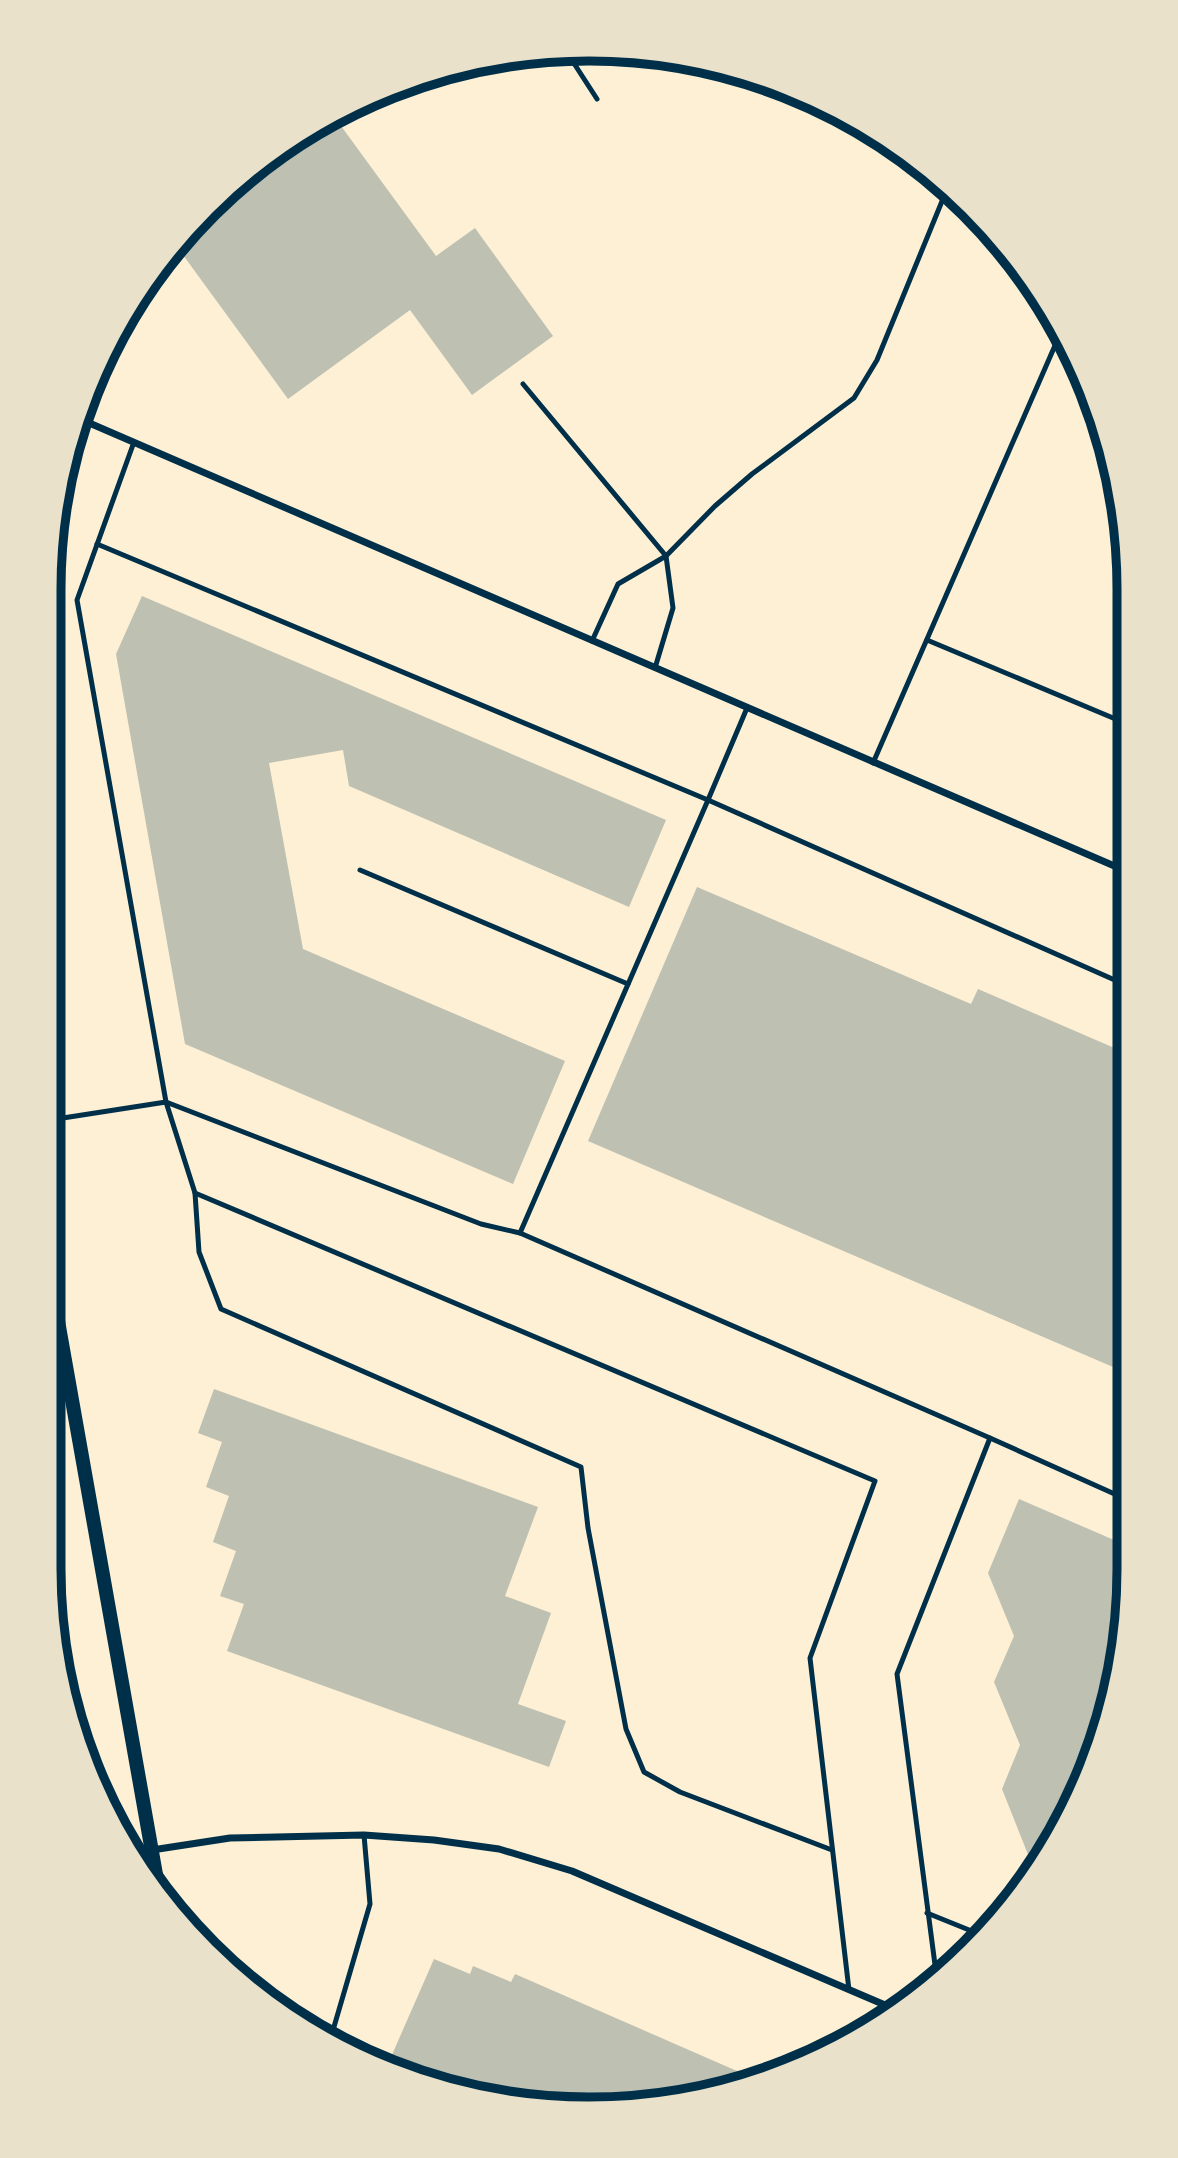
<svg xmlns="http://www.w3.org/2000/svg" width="1178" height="2158" viewBox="0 0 1178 2158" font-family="Roboto,sans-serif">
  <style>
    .building { fill: #bec0b2 }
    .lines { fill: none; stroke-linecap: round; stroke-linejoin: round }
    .service { stroke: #003049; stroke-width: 5 }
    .minor { stroke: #003049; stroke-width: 7 }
    .secondary { stroke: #003049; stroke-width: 14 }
    .rim { fill: none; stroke: #003049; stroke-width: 9 }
  </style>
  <rect width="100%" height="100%" fill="#fdf0d5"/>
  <g class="building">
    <path d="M333,115l103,141 39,-28 78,108 -81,59 -62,-85 -122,89 -113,-155 8,-11 77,-72z"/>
    <path d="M142,596l524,224 -37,87 -280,-121 -6,-36 -74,13 34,186 262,112 -52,123 -328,-140 -69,-390z"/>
    <path d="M697,887l274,117 7,-15 148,64 1,320 -539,-232z"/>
    <path d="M214,1389l324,118 -33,89 46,17 -33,91 48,17 -17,46 -322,-116 17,-47 -24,-8 16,-45 -23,-9 16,-46 -23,-9 16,-45 -24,-9z"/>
    <path d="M1019,1499l109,47v58l-6,35 -16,39 7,17 -3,14 -53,130 -18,22 -10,-4 -27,-68 18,-44 -26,-63 20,-46 -26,-63z"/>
    <path d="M434,1959l36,15 3,-8 38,16 4,-8 238,104 -128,30 -150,-15 -84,-36z"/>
  </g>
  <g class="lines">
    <g class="service">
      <path d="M566,51l31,48"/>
      <path d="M523,384l143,172 7,52 -18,60"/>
      <path d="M83,420l18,-52"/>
      <path d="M97,544l611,256 39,-92"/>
      <path d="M927,640l198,83"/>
      <path d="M592,641l26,-57 48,-28 49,-50 37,-32 102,-76 23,-38 70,-171"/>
      <path d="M873,763l187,-429"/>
      <path d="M360,870l268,114"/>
      <path d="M1126,985l-418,-185 -188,433 470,205 138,62"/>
      <path d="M166,1102l29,91 680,288 -65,177 39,332"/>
      <path d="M166,1102l315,122 39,9"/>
      <path d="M50,1120l116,-18 -89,-502 57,-158"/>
      <path d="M195,1193l4,59 22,57 360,158 7,61 38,201 18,43 36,20 152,58"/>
      <path d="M927,1913l52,21"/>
      <path d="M937,1980l-40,-306 93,-236"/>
      <path d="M331,2037l39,-133 -6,-69"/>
    </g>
    <g class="minor">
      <path d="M80,419l1046,452"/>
      <path d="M138,1855l14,-5 78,-12 134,-3 70,5 65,9 73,22 320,137"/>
    </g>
    <path class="secondary" d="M49,1270l111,627"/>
  </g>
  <path d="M0 0H1178V2158H0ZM589 61H589A528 528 0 0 1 1117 589V1569A528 528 0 0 1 589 2097H589A528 528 0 0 1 61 1569V589A528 528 0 0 1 589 61Z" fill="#e9e1ca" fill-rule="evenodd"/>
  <path class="rim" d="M589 61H589A528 528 0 0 1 1117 589V1569A528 528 0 0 1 589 2097H589A528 528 0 0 1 61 1569V589A528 528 0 0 1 589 61Z"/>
</svg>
